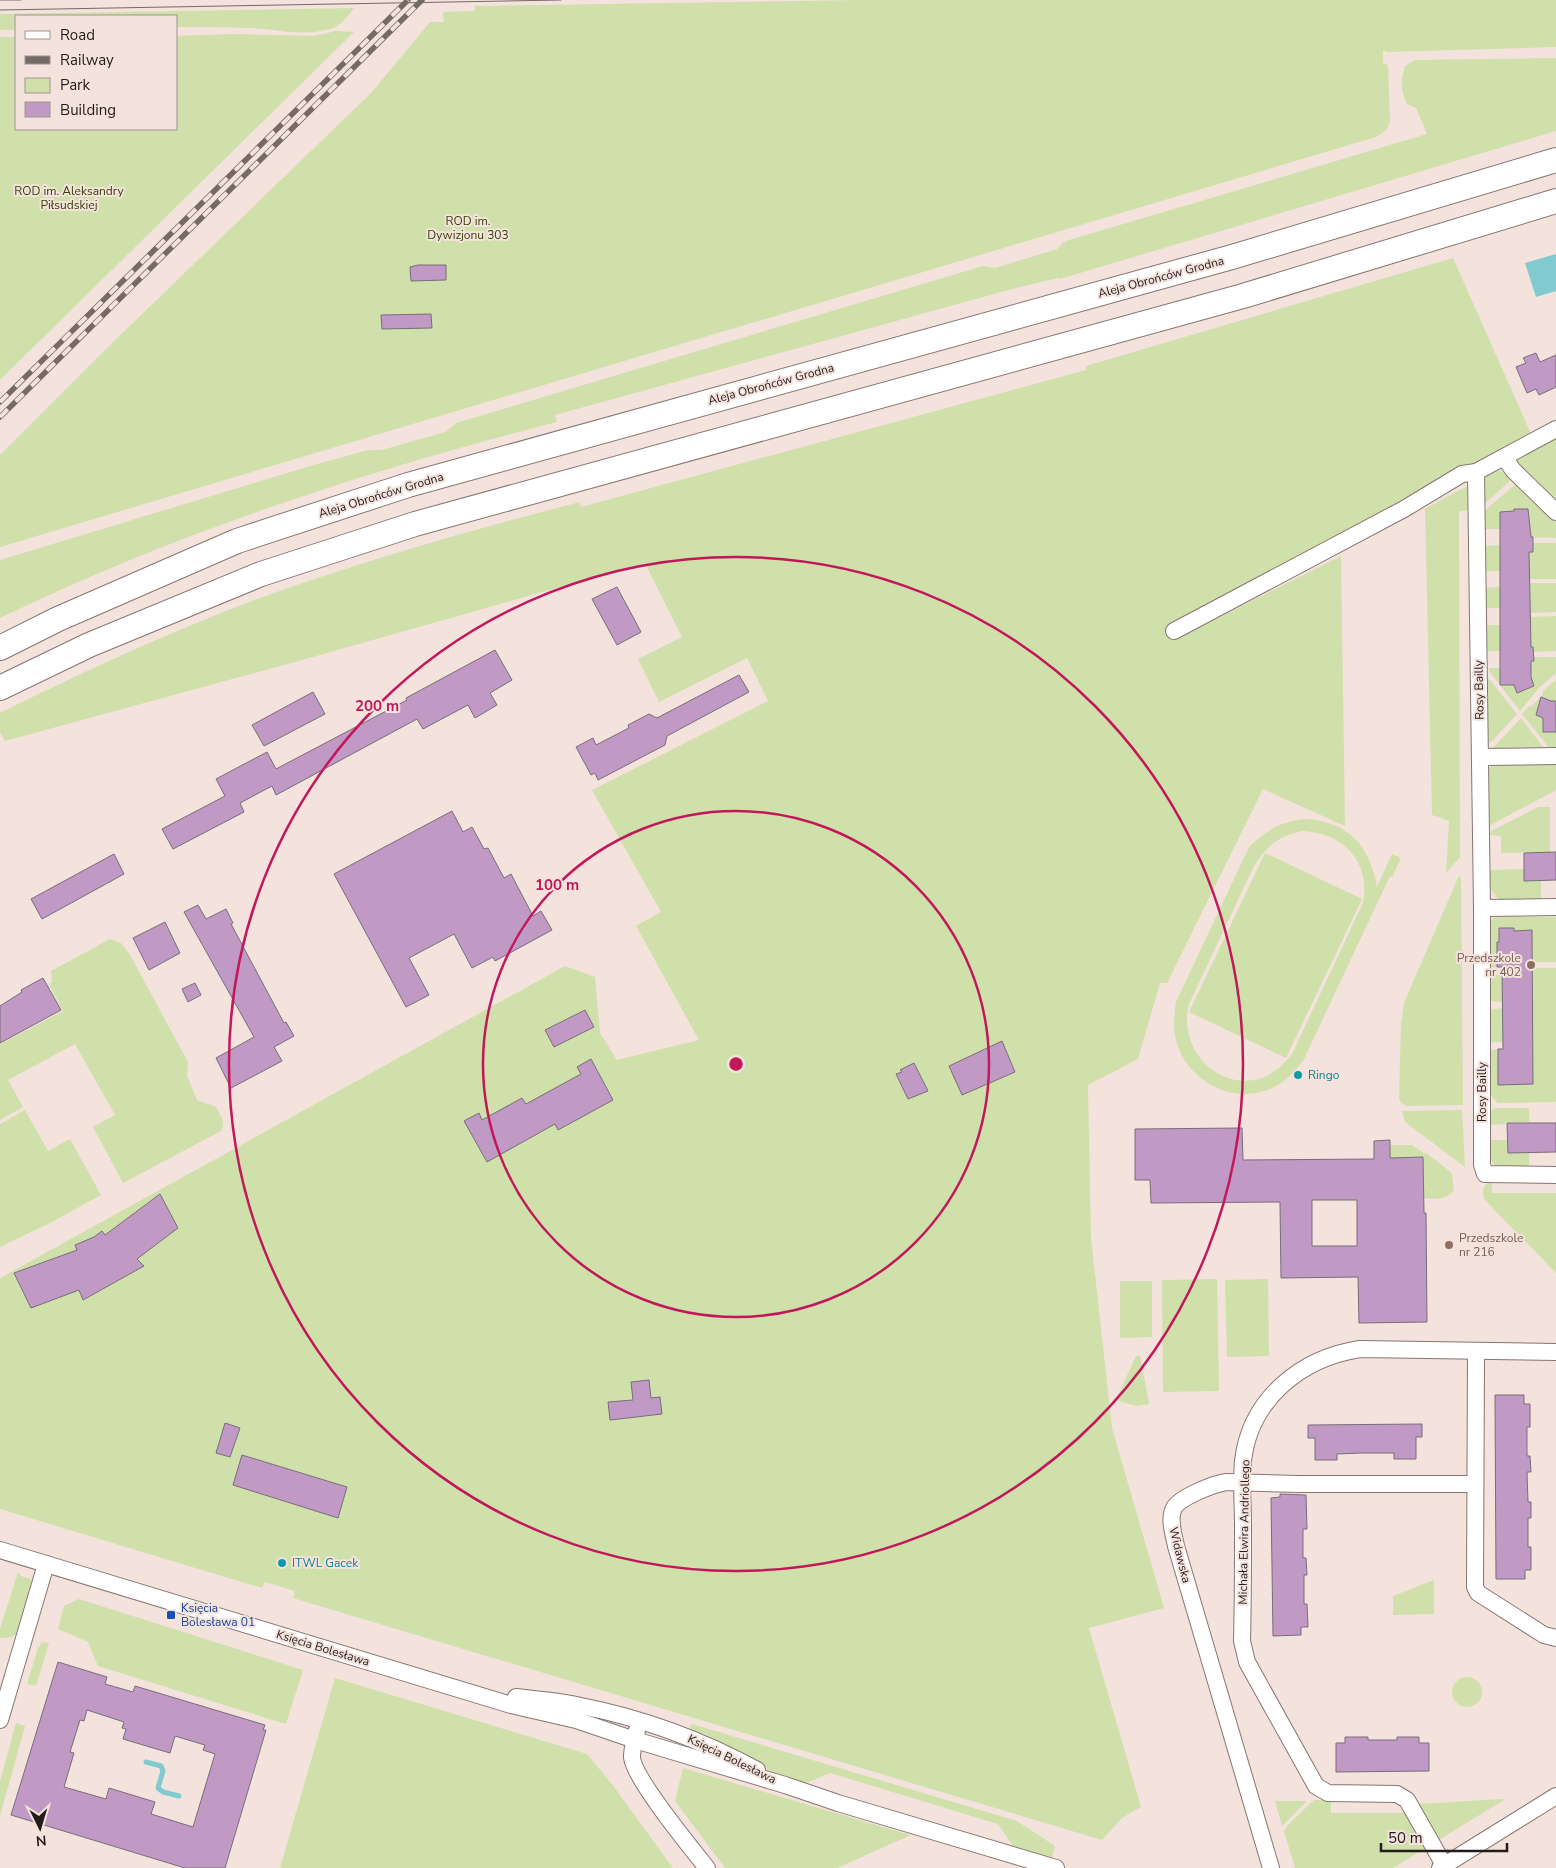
<svg xmlns="http://www.w3.org/2000/svg" width="1556" height="1868" viewBox="0 0 1556 1868" font-family="'Nunito Sans',sans-serif">
  <style>
    .green { fill: #d0e0ab; fill-rule: evenodd }
    .water { fill: #80cad0 }
    .lines { fill: none; stroke-linecap: round; stroke-linejoin: round }
    .stream { stroke: #80cad0; stroke-width: 5 }
    .building { fill: #c09ac4; stroke: #786d79; fill-rule: evenodd }
    .minor-casing { stroke: #867670; stroke-width: 18 }
    .highway-casing { stroke: #867670; stroke-width: 26 }
    .minor { stroke: #fff; stroke-width: 16 }
    .highway { stroke: #fff; stroke-width: 24 }
    .tram { stroke: #756a66; stroke-width: 1 }
    .rail-casing { stroke: #756a66; stroke-width: 5.5 }
    .rail { stroke: #f4e2dc; stroke-width: 4; stroke-dasharray: 11; stroke-linecap: butt }
    .ring { fill: none; stroke: #c2185b; stroke-width: 2.5 }
    .education-dot { fill: #8d6e63; stroke: #f4e2dc; stroke-width: 2 }
    .culture-dot { fill: #0f9aa8; stroke: #f4e2dc; stroke-width: 2 }
    .transit-dot { fill: #1a4fb4; stroke: #f4e2dc; stroke-width: 2 }
    .labels { text-anchor: middle; dominant-baseline: central; stroke-width: 4; stroke-linejoin: round; paint-order: stroke }
    .park-label { font-size: 12px; fill: #364204; stroke: #f4e2dc }
    .street-label { font-size: 12px; fill: #231c1a; stroke: #f4e2dc }
    .education-label { font-size: 12px; fill: #785e54; stroke: #f4e2dc; text-anchor: end }
    .culture-label { font-size: 12px; fill: #0d838f; stroke: #f4e2dc; text-anchor: start }
    .transit-label { font-size: 12px; fill: #164399; stroke: #f4e2dc; text-anchor: start }
    .centre { fill: #c2185b; stroke: #f4e2dc; stroke-width: 2.5 }
    .ring-label { font-size: 15px; text-anchor: middle; font-weight: bold; fill: #c2185b; stroke: #f4e2dc; stroke-width: 4; stroke-linejoin: round; paint-order: stroke }
  </style>
  <rect width="100%" height="100%" fill="#f4e2dc"/>
  <g class="green">
    <path d="M861,0h695v47l-169,5 -4,-2v13l5,2 2,54c-1,10 -6,13 -14,18l-1376,410v-92l110,-110 261,-252 59,-71h14l-1,-10 32,-1v-5z"/>
    <path d="M354,8c-4,6 -13,16 -19,19 -26,11 -57,2 -85,1 -24,-1 -49,-1 -74,-1v-11h-160v14h-16v-16z"/>
    <path d="M336,31l18,1 -354,348v-343h16v92h160v-93l56,-2 82,2z"/>
    <path d="M1556,58v73l-496,148 -2,-1 -46,11 -457,126 2,7c-191,49 -379,110 -557,196v-58l317,-96 51,-14h14l63,-18 11,-9 527,-157 12,2 62,-19 6,-6 6,-3 358,-106 -11,-26 -9,-4c-6,-14 -7,-23 -2,-38l10,-6z"/>
    <path d="M1453,258l79,178 -348,199 157,-79 4,270 -82,-37 -96,194h-7l-22,76 -50,26 3,153 21,190 52,180 -75,20 52,179 -19,11 -20,22 -809,-242 2,-7 -30,-9 -3,6 -262,-79v-231l565,-312 30,11 5,56 17,27 82,-20 -63,-114 25,-14 -69,-122 176,-89 -21,-43 -88,44 -21,-43 44,-22 -37,-74 -350,99 -290,79 -5,-9v-19c85,-42 171,-82 260,-115 105,-38 212,-68 320,-96l1,5 505,-137v-4z"/>
    <path d="M1556,439v66l-41,-42 1,-3z"/>
    <path d="M1499,470l4,1 8,9 -29,26v-28z"/>
    <path d="M1516,484l40,36v18l-25,-1 -3,-28 -28,3v17h-15l-3,-2v-14z"/>
    <path d="M1467,486l3,1 1,23 -12,1 1,346 -14,16 3,-52 -17,-6 -7,-306z"/>
    <path d="M1533,543h23v36h-26l-1,-27h4z"/>
    <path d="M1500,545v26h-14l-3,-2 2,-23z"/>
    <path d="M1530,583h26v29l-26,1z"/>
    <path d="M1500,587v21h-15l-1,-20z"/>
    <path d="M1556,616v35l-23,1v-5h-2l-1,-30z"/>
    <path d="M1485,625h15v26h-14z"/>
    <path d="M1534,657h22v16l-17,15 -19,23 -31,-40v-3h11l14,17 3,7 17,-6 -3,-9v-16h3z"/>
    <path d="M1485,674l32,40 -26,28h-3l-2,-3z"/>
    <path d="M1556,680v21h-5l-10,-4 -5,18 7,3v14h13v18h-5l-29,-36 6,-7 4,-1 11,-12v-3z"/>
    <path d="M1521,718l25,33 -54,-2z"/>
    <path d="M1556,764v26l-69,37 -1,-54 6,-8z"/>
    <path d="M1538,807h12v45l-49,1v-17l-11,-1 1,-4z"/>
    <path d="M1306,819c43,3 64,27 71,68l15,-33 9,4 -9,19 -2,-1 -86,183c-9,13 -19,24 -34,30 -39,16 -84,-9 -94,-49 -3,-12 -2,-25 0,-38l73,-155c17,-17 33,-26 57,-28zM1302,831c41,2 69,30 61,72l-71,151c-9,11 -19,21 -33,25 -45,11 -81,-33 -70,-75l65,-138c12,-20 25,-30 48,-35z"/>
    <path d="M1265,853l97,46 -76,159 -97,-46z"/>
    <path d="M1524,869v12l17,-1v19l-4,3 -37,-2c-11,-10 -13,-16 -13,-30z"/>
    <path d="M1461,876l2,229 -56,1 -6,-3 -2,-5 2,-73 3,-22 54,-125z"/>
    <path d="M1495,917h61v45h-24l-18,-29 -1,-5h-13l-1,14h-2v25h-10l3,-45z"/>
    <path d="M110,939l11,4 9,12 58,107 -1,14 10,24 19,7c4,8 10,15 5,24l-98,52 -30,-56 22,-12 -40,-71 -67,36 15,27 -23,13v-76l63,-33 -14,-27 3,-2 -1,-11z"/>
    <path d="M1532,968h24v134l-58,1c-15,-11 -9,-35 -9,-52l9,-2 1,36 34,-1z"/>
    <path d="M1502,974l1,28 -14,-1 -1,-25z"/>
    <path d="M1503,1008v34h-15v-32z"/>
    <path d="M1497,1108h32v14h-24v2l-14,1 -2,-1v-10l4,-5z"/>
    <path d="M25,1110l23,41 22,-12 31,56 -49,27 -52,25v-123z"/>
    <path d="M1462,1110l3,57 -60,-45 -3,-11z"/>
    <path d="M1490,1140h18v13l21,-1v15h-32c-10,-7 -7,-16 -7,-27z"/>
    <path d="M1390,1145h22l13,9 1,-1 26,20 2,18c-9,9 -19,8 -31,7v-40h-33z"/>
    <path d="M1492,1181v12h64v80l-71,-73c-4,-8 -2,-16 7,-19z"/>
    <path d="M1217,1279l2,112 -56,1 -1,-112z"/>
    <path d="M1268,1279l1,77 -42,1 -2,-77z"/>
    <path d="M1120,1281h32v56l-32,1z"/>
    <path d="M1140,1355l9,49 -13,2 -20,-6 20,-44z"/>
    <path d="M18,1572l3,4 10,3v7l-13,48 -11,4h-7v-9z"/>
    <path d="M1434,1580v34l-41,1v-19z"/>
    <path d="M79,1599l224,71 -17,54 -188,-58 -10,-24 -30,-13 6,-23z"/>
    <path d="M42,1642l7,1 -13,43 -9,-2 11,-36z"/>
    <circle cx="1467" cy="1692" r="15"/>
    <path d="M335,1678l252,76 24,29 62,85h-393z"/>
    <path d="M16,1723l9,3 -25,90v-35z"/>
    <path d="M692,1724l325,97 38,25 -3,12 -39,-12 -15,-22 -168,-51 -26,11 -30,-11 -70,-39 -15,-5z"/>
    <path d="M683,1768l227,67h1l-74,33h-112l-50,-67z"/>
    <path d="M1502,1799l2,1 -67,41 -19,-37z"/>
    <path d="M1314,1800h17v13h78l20,33 -36,22h-98l-11,-37 4,-6z"/>
    <path d="M1275,1801h32l-25,25z"/>
  </g>
  <path class="water" d="M1556,254v37l-20,6 -11,-34z"/>
  <g class="lines">
    <path class="stream" d="M146,1762l15,4 2,5 -5,17 5,4 16,4"/>
  </g>
  <g class="building">
    <path d="M418,265h28v15l-35,1 -1,-14z"/>
    <path d="M431,314l1,14 -50,1 -1,-14z"/>
    <path d="M1536,353l4,9 16,-7v32l-17,8 -3,-6 -9,4 -11,-26 10,-4 -3,-5z"/>
    <path d="M1514,509h14l3,28h2v15h-4l2,95h2l1,14h-3v16l3,9 -17,7 -3,-8h-14v-173l14,-1z"/>
    <path d="M617,587l24,45 -24,13 -25,-46z"/>
    <path d="M495,650l17,30 -22,13 7,12 -22,13 -7,-13 -45,24 -6,-10 -141,76 -4,-9 -32,17 4,9 -71,37 -11,-20 63,-33 -9,-17 51,-27 9,17 131,-69 -1,-2z"/>
    <path d="M739,675l10,17 -82,44 -2,9 -67,35 -3,-7 -4,2 -15,-28 17,-9 3,7 33,-17 -1,-3 21,-11 8,4z"/>
    <path d="M313,692l12,22 -61,32 -12,-21z"/>
    <path d="M1541,697l10,4h5v31h-13v-14l-7,-3z"/>
    <path d="M452,811l11,21 9,-5 12,22 4,-1 16,30 7,-4 22,42 8,-5 11,19 -57,31 -2,-4 -21,11 -18,-34 -45,24 20,37 -23,12 -72,-133z"/>
    <path d="M1556,852v28l-32,1v-28z"/>
    <path d="M114,854l10,20 -82,45 -11,-20z"/>
    <path d="M198,905l8,14 20,-10 7,14 -2,1 53,99 2,-1 8,14 -20,11 8,14 -51,27 -15,-30 38,-21 -70,-125z"/>
    <path d="M165,922l15,31 -31,17 -16,-32z"/>
    <path d="M1499,928h15v3l18,-1 1,154 -35,1v-36h5l-1,-82h-5v-25h2z"/>
    <path d="M43,978l18,32 -61,33v-37l22,-14 -1,-2z"/>
    <path d="M195,983l6,12 -13,7 -6,-13z"/>
    <path d="M585,1010l9,17 -40,20 -9,-17z"/>
    <path d="M1002,1041l13,31 -53,23 -13,-29z"/>
    <path d="M591,1059l22,41 -55,30 -3,-6 -68,38 -23,-41 15,-8 3,7 40,-22 4,6 55,-30 -4,-7z"/>
    <path d="M914,1063l14,28 -20,8 -12,-25 6,-2 -2,-2z"/>
    <path d="M1507,1123h49v29l-48,1z"/>
    <path d="M1242,1128l1,32 131,-1v-18l16,-1v18l33,-1 1,56h2l1,109 -68,1 -1,-46 -77,1 -1,-76 -129,1 -1,-23h-15v-51zM1312,1200h45v46h-45z"/>
    <path d="M160,1194l18,34 -41,31 7,7 -61,34 -4,-10 -48,18 -17,-35 63,-23 -2,-5 19,-8 8,-6 3,4z"/>
    <path d="M649,1380l2,18 9,-1 2,17 -52,6 -2,-18 25,-2 -2,-18z"/>
    <path d="M1495,1395h29v9h6v23h-3v29h3l1,16h-4l1,30h3v16h-3v29h3v23h-6v9h-29z"/>
    <path d="M225,1423l15,5 -10,29 -14,-4z"/>
    <path d="M1422,1424v13h-6v22h-22v-6h-33l-24,1v6h-22v-22h-7v-13z"/>
    <path d="M242,1455l105,32 -9,31 -105,-33z"/>
    <path d="M1280,1494l26,1 1,34h-4v29h3l1,17h-3v29h3l1,23h-7v8l-28,1 -2,-138 9,-1z"/>
    <path d="M58,1662l49,15 -2,7 28,8 2,-6 130,39 -2,5h3l-41,138h-40l-174,-53zM87,1710l37,12 -2,6 4,1 -3,10 47,14 5,-17 30,9 -2,5 12,4 -22,73 -42,-13 4,-12 -46,-14 -3,11 -42,-12 10,-34 -4,-1 10,-32 4,1z"/>
    <path d="M1345,1737h23v3h29v-3h22v6h10v28l-93,1v-29h9z"/>
  </g>
  <g class="lines">
    <g class="minor-casing">
      <g id="minor">
        <path d="M1504,457l9,13 43,42"/>
        <path d="M1476,472l6,436v257l3,9 71,1"/>
        <path d="M1174,631l230,-122 58,-35 14,-2 80,-43"/>
        <path d="M1480,757l76,-1"/>
        <path d="M1482,908l74,-1"/>
        <path d="M1476,1351l-1,236 3,6 66,42 12,3"/>
        <path d="M0,1550l511,155 65,15 59,20 150,45 53,18 218,65"/>
        <path d="M516,1697c22,3 44,4 65,9 61,12 121,34 176,64"/>
        <path d="M0,1720l46,-156"/>
        <path d="M637,1730c-2,9 -5,18 -5,27 1,20 59,91 75,111"/>
        <path d="M1444,1865l-37,-65 -10,-6 -69,-1 -12,-7 -69,-124 -5,-21c1,-38 1,-76 1,-115 0,-21 -2,-43 0,-65 7,-62 58,-103 117,-112l196,3"/>
        <path d="M1271,1868l-95,-322c-2,-11 -8,-27 -2,-38 6,-11 40,-24 52,-26l72,2h176"/>
        <path d="M1440,1868l116,-72"/>
      </g>
    </g>
    <g class="highway-casing">
      <g id="highway">
        <path d="M0,648l58,-29 179,-78 171,-56 824,-228 324,-97"/>
        <path d="M0,688l89,-43 172,-71 154,-50 828,-228 313,-95"/>
      </g>
    </g>
    <use href="#minor" class="minor"/>
    <use href="#highway" class="highway"/>
    <g class="tram">
      <path d="M0,0h21"/>
      <path d="M0,10l561,-10"/>
    </g>
    <g class="rail-casing">
      <g id="rail">
        <path d="M0,402l408,-402"/>
        <path d="M0,417l422,-417"/>
      </g>
    </g>
    <use href="#rail" class="rail"/>
  </g>
  <g class="ring">
    <circle cx="736" cy="1064" r="253"/>
    <circle cx="736" cy="1064" r="507"/>
  </g>
  <g class="education-dot">
    <circle cx="1531" cy="965" r="5"/>
    <circle cx="1449" cy="1245" r="5"/>
  </g>
  <g class="culture-dot">
    <circle cx="1298" cy="1075" r="5"/>
    <circle cx="282" cy="1563" r="5"/>
  </g>
  <rect class="transit-dot" x="166" y="1610" width="10" height="10" rx="2.5"/>
  <g class="labels">
    <g class="park-label">
      <text x="69" y="191">ROD im. Aleksandry<tspan x="69" dy="14">Piłsudskiej</tspan></text>
      <text x="468" y="221">ROD im.<tspan x="468" dy="14">Dywizjonu 303</tspan></text>
    </g>
    <g class="street-label">
      <text transform="translate(1161 277) rotate(-15)">Aleja Obrońców Grodna</text>
      <text transform="translate(771 384) rotate(-15)">Aleja Obrońców Grodna</text>
      <text transform="translate(381 495) rotate(-17)">Aleja Obrońców Grodna</text>
      <text transform="translate(1479 690) rotate(-91)">Rosy Bailly</text>
      <text transform="translate(1482 1092) rotate(-90)">Rosy Bailly</text>
      <text transform="translate(1244 1532) rotate(-89)">Michała Elwira Andriollego</text>
      <text transform="translate(1180 1555) rotate(76)">Widawska</text>
      <text transform="translate(323 1648) rotate(17)">Księcia Bolesława</text>
      <text transform="translate(732 1759) rotate(26)">Księcia Bolesława</text>
    </g>
    <g class="education-label">
      <text x="1521" y="958">Przedszkole<tspan x="1521" dy="14">nr 402</tspan></text>
      <text x="1459" y="1238" text-anchor="start">Przedszkole<tspan x="1459" dy="14">nr 216</tspan></text>
    </g>
    <g class="culture-label">
      <text x="1308" y="1075">Ringo</text>
      <text x="292" y="1563">ITWL Gacek</text>
    </g>
    <g class="transit-label">
      <text x="181" y="1608">Księcia<tspan x="181" dy="14">Bolesława 01</tspan></text>
    </g>
  </g>
  <circle cx="736" cy="1064" r="8" class="centre"/>
  <g class="ring-label">
    <text x="377" y="711">200 m</text>
    <text x="557" y="890">100 m</text>
  </g>
  <rect x="15" y="15" width="162" height="115" fill="#f4e2dc" stroke="#a0938e"/>
  <rect x="25" y="31" width="25" height="8" fill="#ffffff" stroke="#a0938e"/>
  <text x="60" y="40" font-size="15" fill="#231c1a">Road</text>
  <rect x="25" y="56" width="25" height="8" fill="#756a66" stroke="#a0938e"/>
  <text x="60" y="65" font-size="15" fill="#231c1a">Railway</text>
  <rect x="25" y="78" width="25" height="15" fill="#d0e0ab" stroke="#a0938e"/>
  <text x="60" y="90" font-size="15" fill="#231c1a">Park</text>
  <rect x="25" y="102" width="25" height="15" fill="#c09ac4" stroke="#a0938e"/>
  <text x="60" y="115" font-size="15" fill="#231c1a">Building</text>
  <g transform="translate(40 1828) rotate(175)" stroke="#f4e2dc" stroke-width="4" paint-order="stroke">
  <path d="M0-4L9 19L0 12L-9 19Z" fill="#231c1a"/>
  <text y="-8" font-size="14" font-weight="bold" text-anchor="middle" fill="#231c1a">N</text>
  </g>
  <path d="M1381 1843v8h126v-8" fill="none" stroke="#231c1a" stroke-width="2.5"/>
  <text x="1388" y="1843" font-size="15" fill="#231c1a" stroke="#f4e2dc" stroke-width="4" paint-order="stroke">50 m</text>
</svg>
